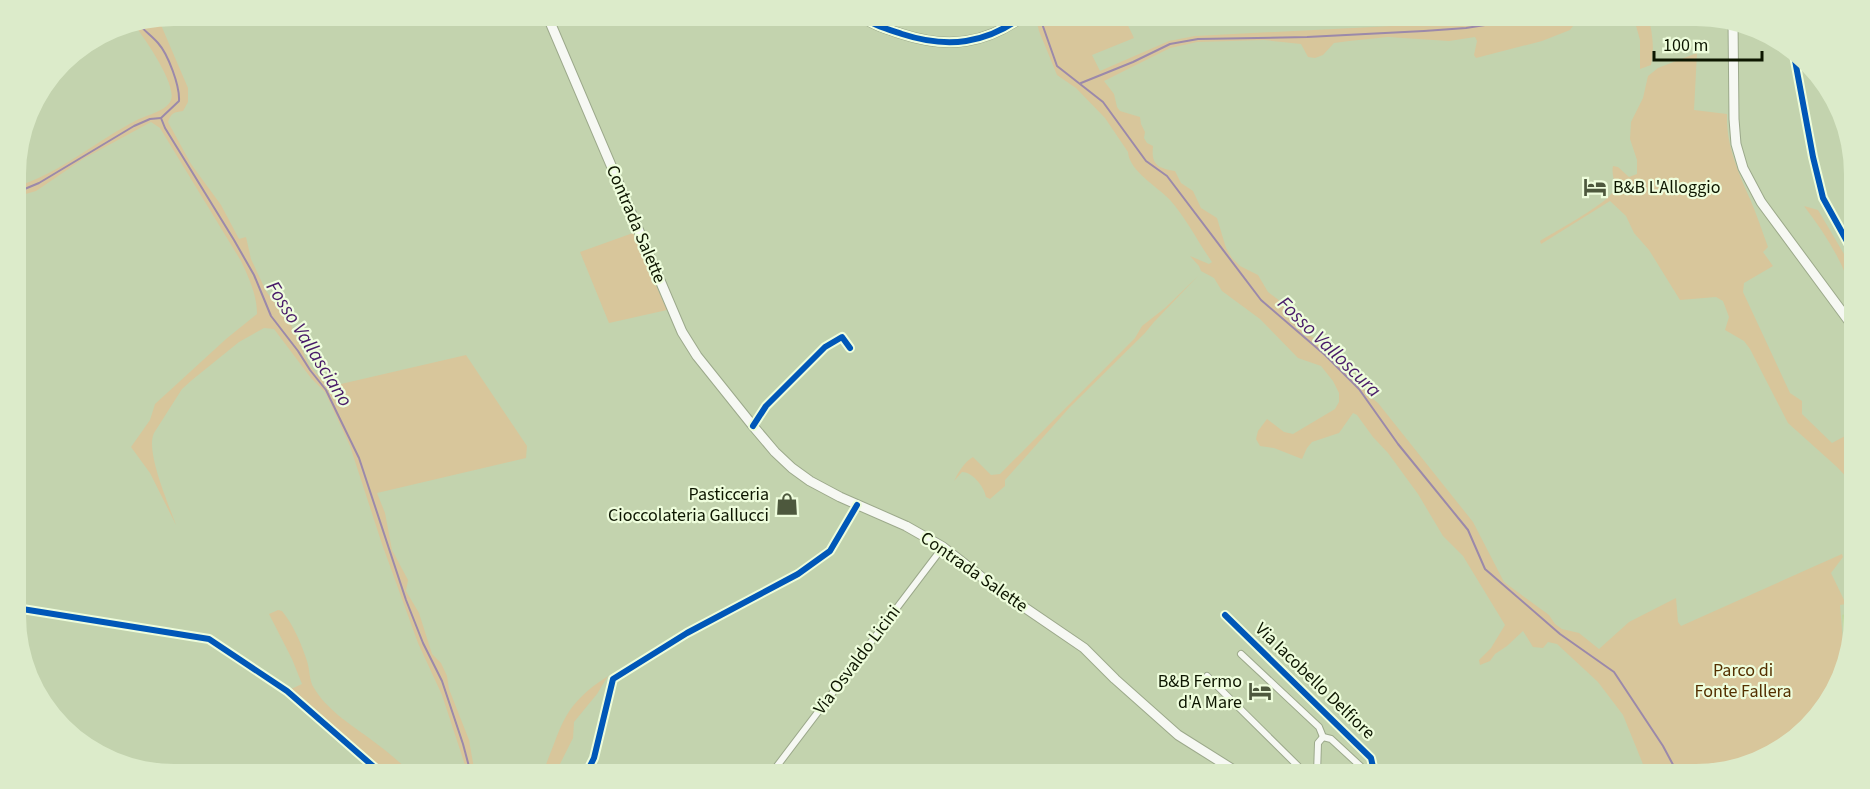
<svg xmlns="http://www.w3.org/2000/svg" width="1870" height="789" viewBox="0 0 1870 789" font-family="'Source Sans 3',sans-serif">
  <style>
    .built { fill: #bfd79e }
    .green { fill: #d8c69b }
    .lines { fill: none; stroke-linecap: round; stroke-linejoin: round }
    .stream { stroke: #9b89aa; stroke-width: 2 }
    .street-casing { stroke: #9ca98b; stroke-width: 8 }
    .secondary-casing { stroke: #9ca98b; stroke-width: 11 }
    .primary-casing { stroke: #9ca98b; stroke-width: 11 }
    .street { stroke: #f6f8f3; stroke-width: 6 }
    .secondary { stroke: #f6f8f3; stroke-width: 9 }
    .primary { stroke: #f6f8f3; stroke-width: 9 }
    .cycleway-casing { stroke: #eefddc; stroke-width: 10 }
    .cycleway { stroke: #0057b8; stroke-width: 6 }
    .labels { text-anchor: middle; dominant-baseline: central; stroke-width: 4.5; stroke-linejoin: round; paint-order: stroke }
    .poi-label { font-size: 18px; fill: #0d1600; stroke: #eefddc; text-anchor: end }
    .street-label { font-size: 18px; fill: #0d1600; stroke: #eefddc }
    .park-label { font-size: 18px; fill: #543000; stroke: #eefddc }
    .water-label { font-size: 20px; font-style: italic; fill: #481a69; stroke: #eefddc }
  </style>
  <rect width="100%" height="100%" fill="#c3d3ae"/>
  <path class="built" d="M1855,612v4l-9,46 -4,-47z"/>
  <g class="green">
    <path d="M1035,15h88l11,23 -42,17 8,16 69,-30 26,-5 217,-11 73,-10 22,3 3,-3h61l2,11 -3,4 -28,11 -66,17 -2,-3 3,-14 -2,-4 -26,4 -61,-4 -39,4 -15,2 -11,12 -8,3 -7,-1 -7,-13 -37,-4 -67,2 -27,6 -66,33 10,13 3,13 3,4 20,6 1,7 4,8 -1,6 3,5 6,3c-2,18 4,22 22,25l6,12 12,8 8,17 16,10 9,30 6,10 8,8 18,9 10,17 12,9 17,24 15,12 17,8 8,14 17,14 13,21 11,9 95,119 31,60 45,33 6,9 7,5 17,4 20,16 30,-27 47,-24 2,24 3,4 161,-72 1,3 -12,16 15,31 -6,1 5,62 -2,9 -50,66 -86,32h-60l-24,-59 -25,-33 -41,-38 -9,-2 -5,6 -10,-1 -10,-16 -16,15 -12,8 -5,7 -10,4 -1,-5 12,-12 14,-23 -42,-69 -20,-20 -25,-42 -30,-41 -15,-16 -16,-22 -4,-2 -14,20 -27,9 -5,6 -5,11 -28,-11 -14,-2 -4,-7 2,-8 9,-12 17,13 9,2 42,-25 4,-7v-9l-6,-12 -12,-15 -23,-8 -38,-39 -38,-28 -8,-13 -13,-7 -2,-5 -9,-10 19,8 3,-2c-14,-20 -26,-44 -42,-62 -12,-13 -41,-29 -42,-48l-23,-34 -29,-30 -19,-13 -18,-44z"/>
    <path d="M1633,15h15c4,16 7,34 3,50l-11,4v-29z"/>
    <path d="M158,18l30,70v14l-5,9c-9,1 -12,2 -15,11l23,42 30,41 18,34 7,-2 5,22 15,32 25,34 18,40 19,22 138,-32 61,91 -1,12 -149,35 8,20 7,37 16,30 -2,11 13,22 13,41 9,9 6,13 2,13 20,51 6,34h-11l1,-9 -23,-70 -24,-52 -36,-99 -32,-98 -25,-54 -14,-14 -37,-49 -10,-1 -25,14 -47,38 -10,9 -28,44c-9,18 15,72 22,92l-26,-52 -19,-26 19,-27 5,-16 71,-65 31,-25c0,-19 -8,-36 -16,-53l-81,-133 -9,-6 -68,37 -47,32 -21,6v-10c44,-13 81,-46 122,-67 10,-5 30,-9 34,-20 6,-16 -28,-64 -38,-77z"/>
    <path d="M1697,53l-3,57 33,4c-1,31 11,57 23,85 7,16 12,32 18,48l-5,5 10,14 -29,17 -1,9 47,101 12,8v13l30,29 15,-8 7,14 1,37 -18,-19 -49,-44 -38,-74 -6,-8 -19,-11 4,-13 -6,-16 -7,-4 -36,3 -31,-50 -15,-17 -8,-17 -16,-15 -69,43 -1,-3c13,-8 70,-39 74,-51 2,-8 -3,-16 -1,-24l5,1 11,10 8,-3v-14l-7,-21 1,-17 12,-24 5,-22 10,-8z"/>
    <path d="M1804,206l14,4 36,61v28c-9,-35 -28,-64 -50,-93z"/>
    <path d="M633,233l34,77 -58,13 -29,-71z"/>
    <path d="M1198,276l-44,46 -9,11 -76,75 -64,72v6l-15,13 -4,-2c-2,-11 -14,-25 -24,-25l-8,9c4,-8 10,-19 19,-24l18,18 9,-1 135,-136 7,-12 23,-18z"/>
    <path d="M278,610l4,1c12,15 19,32 25,50 3,9 2,20 7,27 12,21 36,36 55,50 15,11 30,23 43,36h-23l-89,-74 -9,-11 11,-5 -10,-25 -23,-45z"/>
    <path d="M608,676l-11,18 -23,28 -1,16 -18,36h-13c21,-48 18,-67 66,-98z"/>
  </g>
  <g class="lines">
    <g class="stream">
      <path d="M1039,15l18,51 46,36 43,59 21,15 94,124 64,55 34,34 39,55 70,86 17,39 75,65 54,38 49,74 15,28"/>
      <path d="M137,22c6,8 14,13 21,21 10,11 22,43 21,58l-18,17 4,10 69,112 20,35 17,41 27,35 12,19 16,20 13,27 20,41 47,142 17,43 19,38 21,63 8,30"/>
      <path d="M1081,83l52,-21 37,-18 28,-5 109,-2 117,-6 42,-3 38,-6"/>
      <path d="M15,193l24,-10 95,-57 16,-7 11,-1"/>
    </g>
    <g class="street-casing">
      <g id="street">
        <path d="M1794,55l19,102 10,41 31,56"/>
        <path d="M753,426l13,-20 59,-59 17,-10 8,11"/>
        <path d="M16,608l193,31 78,52 95,83"/>
        <path d="M1225,615l146,143 2,9 -4,6"/>
        <path d="M1241,654l78,73 4,10"/>
        <path d="M1207,676l99,98"/>
        <path d="M1323,737l8,2 38,35"/>
        <path d="M586,774l8,-16 19,-79 74,-46 111,-59 32,-23 27,-46"/>
        <path d="M771,774l172,-227"/>
        <path d="M1317,774l1,-31 5,-6"/>
      </g>
    </g>
    <g class="secondary-casing">
      <g id="secondary">
        <path d="M547,15l135,317 15,24 56,70 22,26 17,16 18,13 30,16 66,29 37,21 50,39 91,62 31,31 63,56 62,39"/>
        <path d="M860,15c12,10 27,14 42,19 46,15 84,10 123,-19"/>
      </g>
    </g>
    <g class="primary-casing">
      <path id="primary" d="M1733,22l1,97 2,25 7,24 18,34 93,126"/>
    </g>
    <use href="#street" class="street"/>
    <use href="#secondary" class="secondary"/>
    <use href="#primary" class="primary"/>
    <g class="cycleway-casing">
      <g id="cycleway">
        <path d="M860,15c12,10 27,14 42,19 46,15 84,10 123,-19"/>
        <path d="M1794,55l19,102 10,41 31,56"/>
        <path d="M753,426l13,-20 59,-59 17,-10 8,11"/>
        <path d="M16,608l193,31 78,52 95,83"/>
        <path d="M1225,615l146,143 2,9 -4,6"/>
        <path d="M586,774l8,-16 19,-79 74,-46 111,-59 32,-23 27,-46"/>
      </g>
    </g>
    <use href="#cycleway" class="cycleway"/>
  </g>
  <defs>
    <g id="hotel-bare" transform="scale(1.8)"><path d="M-6-4.5h1.5V1H6V5H4.5V3h-9V5H-6ZM-4 0a1.8 1.8 0 1 1 3.6 0ZM.5 0V-2.5h3Q6-2.5 6 0Z" fill="#4d583d" stroke="#eefddc" stroke-width="2.5" paint-order="stroke"/></g>
    <g id="shop-bare" transform="scale(1.8)"><path d="M-5-2.5h2.3a2.7 3.5 0 0 1 5.4 0H5L5.5 6h-11ZM-1.5-2.5h3a1.5 2.3 0 0 0-3 0Z" fill="#4d583d" stroke="#eefddc" stroke-width="2.5" paint-order="stroke"/></g>
  </defs>
  <g fill-rule="evenodd">
    <use href="#hotel-bare" x="1595" y="187"/>
    <use href="#shop-bare" x="787" y="504"/>
    <use href="#hotel-bare" x="1260" y="691"/>
  </g>
  <g class="labels">
    <g class="poi-label">
      <text x="1613" y="187" text-anchor="start">B&amp;B L'Alloggio</text>
      <text x="769" y="494">Pasticceria<tspan x="769" dy="21">Cioccolateria Gallucci</tspan></text>
      <text x="1242" y="681">B&amp;B Fermo<tspan x="1242" dy="21">d'A Mare</tspan></text>
    </g>
    <g class="street-label">
      <text transform="translate(636 224) rotate(67)">Contrada Salette</text>
      <text transform="translate(974 572) rotate(35)">Contrada Salette</text>
      <text transform="translate(857 660) rotate(-53)">Via Osvaldo Licini</text>
      <text transform="translate(1315 681) rotate(44)">Via Iacobello Delfiore</text>
    </g>
    <g class="park-label">
      <text x="1743" y="670">Parco di<tspan x="1743" dy="21">Fonte Fallera</tspan></text>
    </g>
    <g class="water-label">
      <text transform="translate(309 344) rotate(58)">Fosso Vallasciano</text>
      <text transform="translate(1329 347) rotate(44)">Fosso Valloscura</text>
    </g>
  </g>
  <path d="M0 0H1870V789H0ZM174 26H1696A148 148 0 0 1 1844 174V616A148 148 0 0 1 1696 764H174A148 148 0 0 1 26 616V174A148 148 0 0 1 174 26Z" fill="#dcebca" fill-rule="evenodd"/>
  <path d="M1654 51v9h108v-9" fill="none" stroke="#0d1600" stroke-width="3"/>
  <text x="1663" y="51" font-size="18" fill="#0d1600" stroke="#eefddc" stroke-width="4.5" paint-order="stroke">100 m</text>
</svg>
